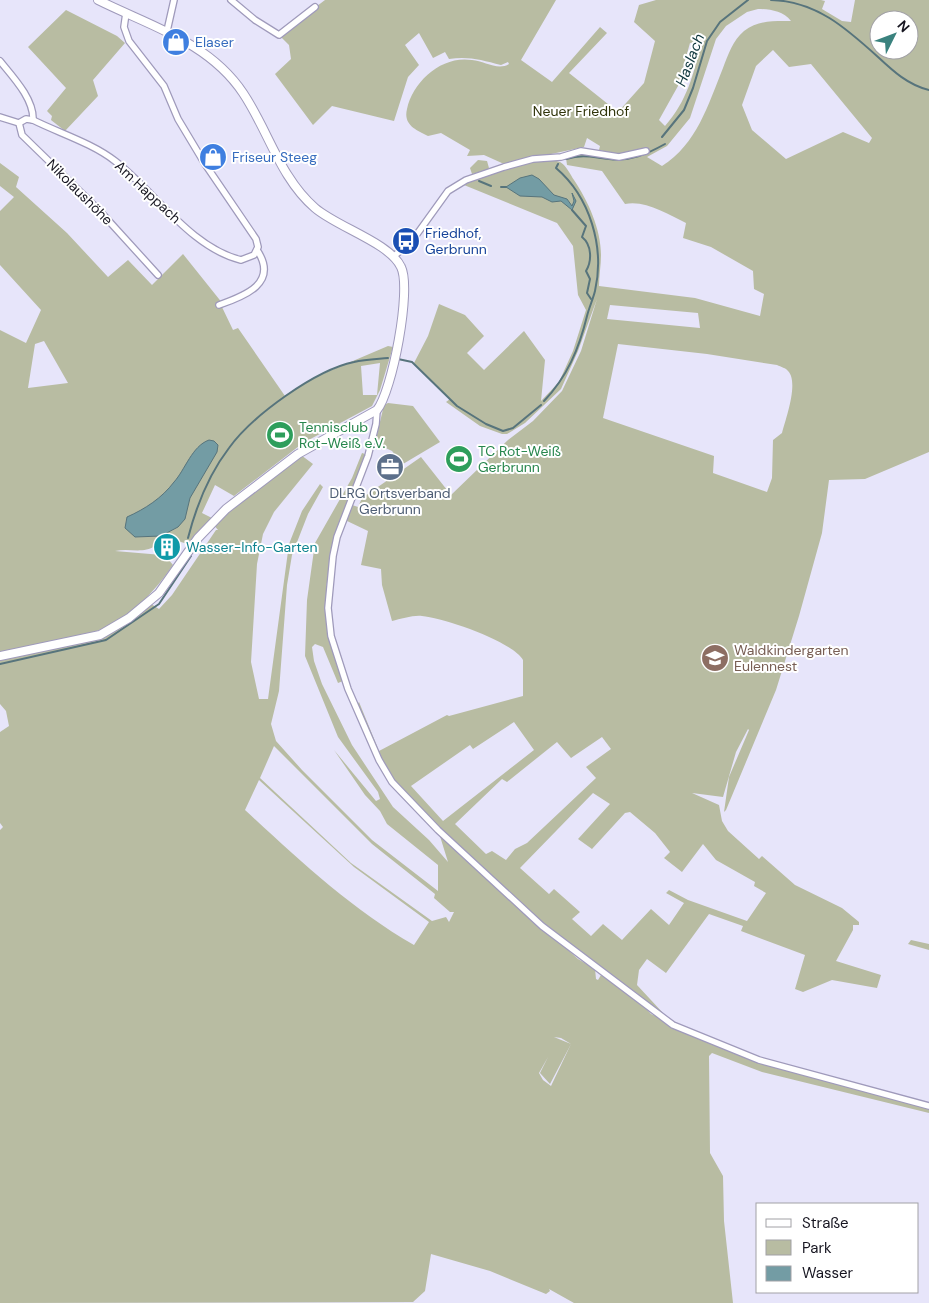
<svg xmlns="http://www.w3.org/2000/svg" width="929" height="1303" viewBox="0 0 929 1303" font-family="'DM Sans',sans-serif">
  <style>
    .green { fill: #b8bca2; fill-rule: evenodd }
    .water { fill: #739ca4; stroke: #57747c }
    .lines { fill: none; stroke-linecap: round; stroke-linejoin: round }
    .stream { stroke: #57747c; stroke-width: 2 }
    .minor-casing { stroke: #9f9abb; stroke-width: 8 }
    .tertiary-casing { stroke: #9f9abb; stroke-width: 10 }
    .minor { stroke: #fff; stroke-width: 5.5 }
    .tertiary { stroke: #fff; stroke-width: 8 }
    .labels { text-anchor: middle; dominant-baseline: central; stroke-width: 4; stroke-linejoin: round; paint-order: stroke }
    .shop-label { font-size: 14px; fill: #366cbe; stroke: #fff; text-anchor: start }
    .park-label { font-size: 14px; fill: #30340a; stroke: #fff }
    .street-label { font-size: 14px; fill: #161520; stroke: #fff }
    .transit-label { font-size: 14px; fill: #164399; stroke: #fff; text-anchor: start }
    .leisure-label { font-size: 14px; fill: #27864d; stroke: #fff; text-anchor: start }
    .service-label { font-size: 14px; fill: #4e5e75; stroke: #fff }
    .culture-label { font-size: 14px; fill: #0d838f; stroke: #fff; text-anchor: start }
    .education-label { font-size: 14px; fill: #785e54; stroke: #fff; text-anchor: start }
    .water-label { font-size: 15px; font-style: italic; fill: #0f373e; stroke: #fff }
  </style>
  <rect width="100%" height="100%" fill="#e7e5fa"/>
  <g class="green">
    <path d="M325,0h231l-35,60 31,22 48,-55 7,6 -38,40 49,39 26,-29 11,-42 -21,-19 5,-17 17,-5h165l4,1 -3,8 20,12 9,1 4,-22h74v452l-64,27 -36,1 -7,53 -23,83 -23,74 -50,120 -2,2 5,-35 20,-47 -1,-1 -12,23 -13,45 -31,-4 27,12 3,16 6,10 31,28 3,-3 33,29 47,23 17,14v3h-6v5l-17,31 45,14 -4,13 -45,-8 -29,12 -8,-3 10,-34 -64,-24 2,-5 -34,-12 -43,59 -19,-14 -8,11 -2,15 26,28 -1,2 -24,-21 -82,-58 -116,-107 -48,-49 -12,-19 -23,-56 2,-3 20,49 68,-36 2,1 74,-20v-36c-11,-19 -79,-42 -101,-44 -9,-1 -21,3 -30,5l-10,-36 -1,-16 -20,-4 7,-34 -23,-11 7,-15 6,2 4,-9 59,-41 30,38 57,-55 25,-19 29,-30 19,-40 16,-52 -19,52 -17,38 -36,34 -18,11h-5l-22,-8 -34,-24 4,-3 -36,-36 14,-27 11,-32 26,11 19,21 -17,17 17,17 40,-39 21,29 -4,41 18,-19 14,-31 13,-41 -8,-15 -5,-49 -16,-23 -93,-38c18,-10 76,-32 96,-23 6,3 10,12 14,18 14,21 27,49 27,75 0,10 -2,21 -2,31l96,12 65,18 4,-22 -10,-5 -1,-18 -42,-24 -28,-9 3,-15c-19,-9 -40,-23 -61,-19l-23,-33 -35,-6 -1,-7 12,-5 48,5 20,-5 -30,1 -17,-4 1,-4 -13,-8 -3,9 -80,17 -20,-9 -17,1 3,-6 -29,-17 -13,3c-12,-6 -25,-11 -21,-27 6,-28 35,-54 65,-49 12,1 26,11 37,4l-1,-2 -7,3c-19,-5 -33,-9 -52,-6l-4,-7 -12,6 -14,-25 -14,12 14,20 -11,12 -14,44 -62,-15 -19,19 -38,-51 16,-15 -2,-14 -10,-10zM758,9c12,0 25,2 33,12 -17,0 -33,-1 -47,10 -11,9 -16,24 -21,37 -15,37 -26,76 -61,98l-15,-9 20,-11 23,-28 26,-79 10,-13 21,-14zM879,20h30v30h-30zM701,42c-7,32 -14,59 -36,84l-6,-6 19,-34 12,-43zM773,50l16,17 22,-3 61,74 -3,5 -26,-11 -57,27 -34,-29 -10,-25 14,-39zM610,305l88,8 2,15 -93,-9zM618,344l89,10 70,11c4,2 9,3 11,6 11,11 -2,47 -6,62l-9,7 -1,38 -5,14 -54,-19 1,-17 -111,-38zM514,722l20,28 -91,71 -32,-35 59,-41 3,4zM602,737l9,12 -25,18 10,11 -69,65 -12,6 -9,11 -14,-9 -6,3 -31,-30 47,-45 5,3 50,-40 14,16zM593,793l17,11 -32,35 14,10 33,-36 5,-1 25,21 15,19 -6,6 18,14 21,-28 13,16 39,22 -1,4 12,7 -19,28 -59,-21 -19,-10 -3,3 18,10 -15,22 -18,-16 -29,31 -19,-16 -12,12 -19,-17 8,-7 -26,-23 -5,5 -29,-26z"/>
    <path d="M66,10l51,26 8,7 -32,37 5,16 -33,35 -14,-11 1,-4 -5,-5 19,-23 -38,-41z"/>
    <path d="M478,160l9,1 2,7 -2,2 -15,4 -2,-6z"/>
    <path d="M0,163l19,14 -3,10 51,46 41,44 20,-17 24,25 31,-31 40,50 -2,1 12,25 5,-2 47,68 28,-18 75,-32 5,1 -13,43 -8,16 -69,37 -69,53 -19,-11 -13,28 10,5 -24,26 -7,-2 -6,1 -8,12 -12,-9c-12,8 -25,2 -40,5l47,4 6,4 5,6c-18,26 -41,51 -71,64 -29,11 -71,16 -102,23v-322l26,13 15,-33 -41,-45v-54l14,-14 -14,-11zM44,341l24,42 -40,5 7,-44zM380,363l-3,32h-14l-2,-29z"/>
    <path d="M388,403l25,3 27,36 -37,22 -11,-13 -17,-8 9,-38z"/>
    <path d="M362,453l3,1c-13,49 -40,96 -39,148 1,24 12,55 17,79l-5,2 -15,-36 -8,-3 -3,3 2,14 8,23 30,61 41,62 36,33 19,22 -9,-29 139,126 17,10 1,10 2,1 3,-5 39,27 11,12 120,52 158,40v7l-167,-41 -50,-19 -3,3 1,97 13,23 1,45 9,82h-159l-25,-14 1,2 -4,3 -56,-23 -59,-17 -6,37 -12,11 -413,1v-473l3,-3 -3,-4v-91l9,-6 -3,-15 -6,-7v-44l99,-22 52,-34 8,5 13,-14 44,-65h2l-5,-6 13,-13 75,-56 12,9 -39,48 -11,22 -6,30 -6,98 8,37h9l21,-155 13,-33 18,-27 3,3 -15,27 -16,41 -5,30 -8,106 -8,33 5,17 26,29 70,70 66,51v-26l-51,-41 -7,-13 -15,-16 -31,-45 42,51 4,-2 -2,-7 -40,-55 -33,-81 2,-56 8,-57 37,-65zM274,746l98,98 63,50 -1,4 16,14h4l-5,10 -3,-5 -14,4 -81,-58 -91,-85zM259,780l95,87 75,55 -15,23c-63,-36 -116,-86 -169,-135zM554,1037l7,1 10,6 -20,42 -8,-6 -4,-7 9,-16 -8,16 10,11 21,-40z"/>
    <path d="M911,940l18,4v6l-21,-6z"/>
  </g>
  <g class="water">
    <path d="M532,175l7,4 15,16 13,4 5,7 2,-5 -2,-8 4,8 -4,9 -11,-9 -9,1 -10,-5 -22,-1 -14,-9 14,-9z"/>
    <path d="M209,440l5,1 4,4 -1,7 -27,46 -5,21 -7,8 -17,9 -26,1 -10,-9 2,-11c18,-8 35,-19 47,-35 11,-12 18,-36 35,-42z"/>
  </g>
  <g class="lines">
    <g class="stream">
      <path d="M771,0c45,1 75,28 107,57 15,14 30,28 51,33"/>
      <path d="M662,137l22,-27 9,-22 14,-47 13,-19 28,-22"/>
      <path d="M566,159c17,-5 25,-2 43,0 21,3 38,-5 56,-15"/>
      <path d="M479,181l12,5"/>
      <path d="M501,187h5"/>
      <path d="M572,210l14,16 -4,11c10,8 10,24 4,34l4,8 -3,14 4,6"/>
      <path d="M398,359l14,3 45,44 29,18 17,7 10,-3 28,-23"/>
      <path d="M544,401c23,-24 35,-52 43,-85 2,-8 6,-17 8,-25 10,-44 -5,-94 -39,-123l2,-4"/>
      <path d="M188,538c8,-31 21,-64 41,-90 23,-32 86,-78 125,-86 11,-3 23,-3 34,-4"/>
      <path d="M0,664l106,-24 53,-36 32,-48"/>
    </g>
    <g class="minor-casing">
      <g id="minor">
        <path d="M231,0l24,20 24,15 36,-28"/>
        <path d="M167,31l7,-31"/>
        <path d="M0,61c13,16 34,38 33,59"/>
        <path d="M0,117l19,6"/>
        <path d="M19,123l7,-4 7,1c26,13 59,23 82,41 39,30 76,87 126,99l13,-5 4,-8 -2,-8 -51,-75 -27,-45 -14,-33 -35,-45 -5,-14 2,-14"/>
        <path d="M19,123l3,12 76,74 60,66"/>
        <path d="M394,256l18,-15 36,-50 18,-11 38,-13 29,-8 28,-2 20,-6 38,6 27,-6"/>
        <path d="M219,305c26,-9 60,-22 38,-55"/>
        <path d="M377,410l-1,14 -8,32 -31,81 -4,19 -5,52 3,28 17,53 31,71 13,22 46,48 104,96 131,99 86,35 170,46"/>
      </g>
    </g>
    <g class="tertiary-casing">
      <path id="tertiary" d="M0,656l100,-21 29,-17 30,-25 39,-55 28,-29 72,-55 79,-44c15,-18 35,-121 24,-143 -11,-24 -64,-40 -86,-59 -35,-30 -47,-78 -72,-115 -34,-51 -93,-67 -145,-93"/>
    </g>
    <use href="#minor" class="minor"/>
    <use href="#tertiary" class="tertiary"/>
  </g>
  <defs>
    <g id="shop-disc" transform="scale(1.4375)"><circle r="9.5" fill="#3f7fe0" stroke="#fff"/><path d="M-5-2.5h2.3a2.7 3.5 0 0 1 5.4 0H5L5.5 6h-11ZM-1.5-2.5h3a1.5 2.3 0 0 0-3 0Z" fill="#fff"/></g>
    <g id="bus-disc" transform="scale(1.4375)"><circle r="9.5" fill="#1a4fb4" stroke="#fff"/><path d="M-5-6H5V4H4V6H2V4H-2V6H-4V4H-5ZM-3.5-4V0h7V-4ZM-3.5 1.2v1.5H-2V1.2ZM2 1.2v1.5H3.5V1.2Z" fill="#fff"/></g>
    <g id="stadium-disc" transform="scale(1.4375)"><circle r="9.5" fill="#2e9e5b" stroke="#fff"/><path d="M0-5a6.5 5 0 1 0 0 10a6.5 5 0 1 0 0-10ZM-3.5-1.8h7v3.6h-7Z" fill="#fff"/></g>
    <g id="office-disc" transform="scale(1.4375)"><circle r="9.5" fill="#5c6f8a" stroke="#fff"/><path d="M-6-3h4V-5.5h4V-3h4V5H-6ZM-1-4.5V-3h2v-1.5ZM-6 0V1H6V0Z" fill="#fff"/></g>
    <g id="building-disc" transform="scale(1.4375)"><circle r="9.5" fill="#0f9aa8" stroke="#fff"/><path d="M-4-6H4V6H1V3H-1V6H-4ZM-2.5-4.3h1.7v1.8h-1.7ZM.8-4.3h1.7v1.8H.8ZM-2.5-1h1.7V.8h-1.7ZM.8-1h1.7V.8H.8Z" fill="#fff"/></g>
    <g id="school-disc" transform="scale(1.4375)"><circle r="9.5" fill="#8d6e63" stroke="#fff"/><path d="M0-5L7-2L0 1L-7-2ZM-4 1L0 2.5L4 1V4Q0 6-4 4Z" fill="#fff"/></g>
  </defs>
  <g fill-rule="evenodd">
    <use href="#shop-disc" x="176" y="42"/>
    <use href="#shop-disc" x="213" y="157"/>
    <use href="#bus-disc" x="406" y="241"/>
    <use href="#stadium-disc" x="280" y="435"/>
    <use href="#stadium-disc" x="459" y="459"/>
    <use href="#office-disc" x="390" y="467"/>
    <use href="#building-disc" x="167" y="547"/>
    <use href="#school-disc" x="715" y="658"/>
  </g>
  <g class="labels">
    <g class="shop-label">
      <text x="195" y="42">Elaser</text>
      <text x="232" y="157">Friseur Steeg</text>
    </g>
    <g class="park-label">
      <text x="581" y="111">Neuer Friedhof</text>
    </g>
    <g class="street-label">
      <text transform="translate(80 192) rotate(45)">Nikolaushöhe</text>
      <text transform="translate(148 192) rotate(43)">Am Happach</text>
    </g>
    <g class="transit-label">
      <text x="425" y="233">Friedhof,<tspan x="425" dy="16">Gerbrunn</tspan></text>
    </g>
    <g class="leisure-label">
      <text x="299" y="427">Tennisclub<tspan x="299" dy="16">Rot-Weiß e.V.</tspan></text>
      <text x="478" y="451">TC Rot-Weiß<tspan x="478" dy="16">Gerbrunn</tspan></text>
    </g>
    <g class="service-label">
      <text x="390" y="493">DLRG Ortsverband<tspan x="390" dy="16">Gerbrunn</tspan></text>
    </g>
    <g class="culture-label">
      <text x="186" y="547">Wasser-Info-Garten</text>
    </g>
    <g class="education-label">
      <text x="734" y="650">Waldkindergarten<tspan x="734" dy="16">Eulennest</tspan></text>
    </g>
    <g class="water-label">
      <text transform="translate(690 60) rotate(-69)">Haslach</text>
    </g>
  </g>
  <rect x="756" y="1203" width="162" height="90" fill="#ffffff" stroke="#a2a1a6"/>
  <rect x="766" y="1219" width="25" height="8" fill="#ffffff" stroke="#a2a1a6"/>
  <text x="802" y="1228" font-size="15" fill="#161520">Straße</text>
  <rect x="766" y="1240" width="25" height="15" fill="#b8bca2" stroke="#a2a1a6"/>
  <text x="802" y="1253" font-size="15" fill="#161520">Park</text>
  <rect x="766" y="1266" width="25" height="15" fill="#739ca4" stroke="#a2a1a6"/>
  <text x="802" y="1278" font-size="15" fill="#161520">Wasser</text>
  <g transform="translate(894 35) rotate(48)"><circle r="24" fill="#ffffff" stroke="#a2a1a6"/>
  <path d="M0-4L9 19L0 12L-9 19Z" fill="#3a827e"/>
  <text y="-8" font-size="14" font-weight="bold" text-anchor="middle" fill="#161520">N</text>
  </g>
</svg>
